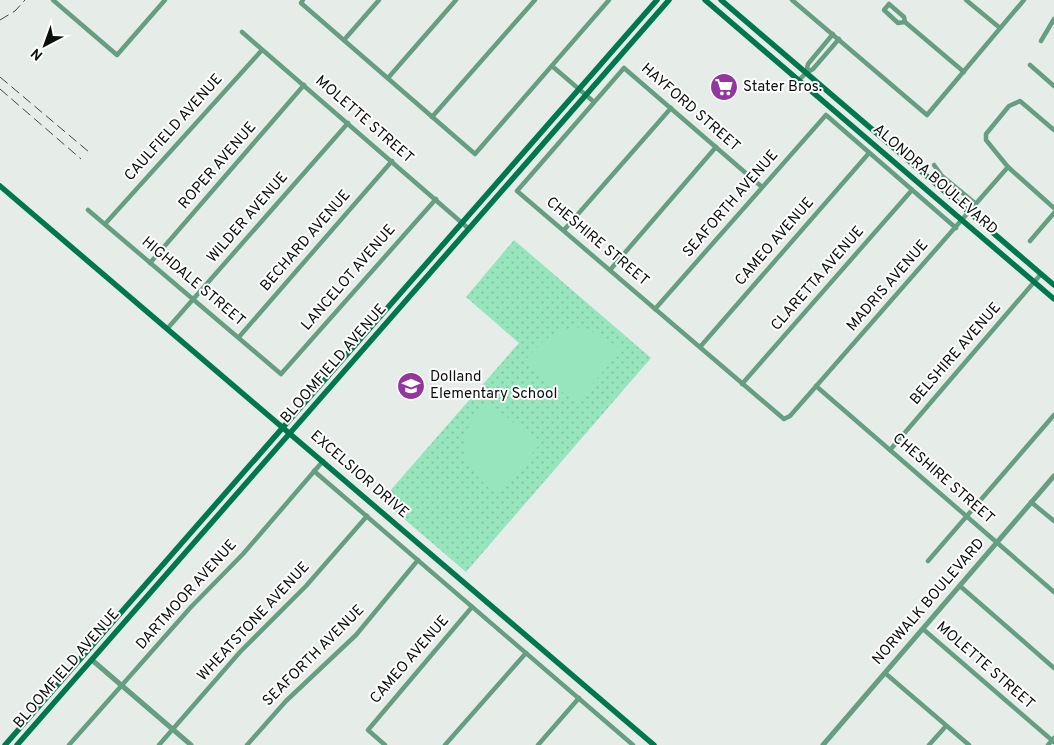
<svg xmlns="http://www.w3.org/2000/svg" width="1054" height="745" viewBox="0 0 1054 745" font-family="Overpass,sans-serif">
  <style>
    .park { fill: url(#park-dots) }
    .pitch { fill: #96e5bc }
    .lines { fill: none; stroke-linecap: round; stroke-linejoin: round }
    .minor { stroke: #659e80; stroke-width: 4.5 }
    .tertiary { stroke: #659e80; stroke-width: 5 }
    .secondary { stroke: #00774e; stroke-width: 5.5 }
    .rail { stroke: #454846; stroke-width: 1; stroke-dasharray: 10 5; stroke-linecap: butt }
    .labels { text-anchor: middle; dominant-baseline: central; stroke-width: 4; stroke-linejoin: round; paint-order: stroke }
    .poi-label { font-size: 15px; fill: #0d0f0e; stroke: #fff; text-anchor: start }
    .street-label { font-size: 15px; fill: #0d0f0e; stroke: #fff }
  </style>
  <defs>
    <pattern id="park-dots" width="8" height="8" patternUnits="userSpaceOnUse" patternTransform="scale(1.25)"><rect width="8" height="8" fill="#96e5bc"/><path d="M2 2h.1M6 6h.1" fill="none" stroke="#80c3a0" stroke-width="1.8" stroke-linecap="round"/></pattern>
  </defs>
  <rect width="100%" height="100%" fill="#e6ede9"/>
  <path class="park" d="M514,240l137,118 -185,214 -84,-72 137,-157 -53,-46z"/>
  <g class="pitch">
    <path d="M576,327c18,4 31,11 46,23l-46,53 -52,-41c15,-19 28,-31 52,-35z"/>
    <path d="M487,400l52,45 -41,51c-40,-33 -46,-56 -11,-96z"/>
  </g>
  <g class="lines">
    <g class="minor">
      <path d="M53,0l64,55 48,-55"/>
      <path d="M303,0l-2,3 174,151 134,-154"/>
      <path d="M792,0l135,115 97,-115"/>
      <path d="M966,0l34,28"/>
      <path d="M905,22l-7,1 -14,-13 5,-6 15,13 1,5 59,50"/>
      <path d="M242,32l227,197"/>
      <path d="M344,40l35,-40"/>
      <path d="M1041,41l13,-22"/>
      <path d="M1030,65l24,21"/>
      <path d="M552,66l42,36"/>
      <path d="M806,73l2,-9 25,-30"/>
      <path d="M388,78l68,-78"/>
      <path d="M799,80l7,-7 7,-4 26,-30"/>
      <path d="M432,117l103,-117"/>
      <path d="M1054,130l-34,-29 -11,5 -23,28v6l22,27 46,41"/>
      <path d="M934,165l8,11 34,28"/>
      <path d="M762,187l-138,-119 -107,123 267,228 6,-3 218,-249"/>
      <path d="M88,210l193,164 155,-175"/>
      <path d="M105,224l157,-174"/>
      <path d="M564,230l107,-122"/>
      <path d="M1030,241l24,-28"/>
      <path d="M150,263l154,-178"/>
      <path d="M610,270l106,-123"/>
      <path d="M655,309l171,-194 130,113"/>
      <path d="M167,329l181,-206"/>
      <path d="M239,337l153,-176"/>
      <path d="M700,347l169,-194"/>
      <path d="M742,384l170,-194"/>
      <path d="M816,386l238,206"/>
      <path d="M890,450l151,-176"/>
      <path d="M314,471l319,274"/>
      <path d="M1031,502l23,19"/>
      <path d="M928,561l126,-146"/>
      <path d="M960,586l94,82"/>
      <path d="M923,629l131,113"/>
      <path d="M885,673l84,72"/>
      <path d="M69,745l122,-138 52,-53 80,-93"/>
      <path d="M159,745l81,-93 66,-66 61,-70"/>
      <path d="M247,745l39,-44 70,-66 62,-75"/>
      <path d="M385,745l-17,-15 104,-123"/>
      <path d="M445,745l81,-92"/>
      <path d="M538,745l41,-47"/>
      <path d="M929,745l17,-19"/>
      <path d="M1048,745l6,-7"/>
    </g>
    <g class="tertiary">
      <path d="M92,660l99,85"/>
      <path d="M823,745l231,-269"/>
    </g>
    <g class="secondary">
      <path d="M705,0l349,299"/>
      <path d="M721,0l333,285"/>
      <path d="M0,186l654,559"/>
      <path d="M5,745l652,-745"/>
      <path d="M17,745l652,-745"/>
    </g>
    <g class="rail">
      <path d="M0,20l15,-9 10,-11"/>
      <path d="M0,77l89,75"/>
      <path d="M0,89l81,70"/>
    </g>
  </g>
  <defs>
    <g id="supermarket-disc" transform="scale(1.4375)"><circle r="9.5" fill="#9336a0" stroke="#fff"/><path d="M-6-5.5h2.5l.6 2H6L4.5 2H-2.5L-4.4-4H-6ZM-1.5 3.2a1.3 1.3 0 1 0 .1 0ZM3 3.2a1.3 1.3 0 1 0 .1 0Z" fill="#fff"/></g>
    <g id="school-disc" transform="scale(1.4375)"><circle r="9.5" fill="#9336a0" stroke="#fff"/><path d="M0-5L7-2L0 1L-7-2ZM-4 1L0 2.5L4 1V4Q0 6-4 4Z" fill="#fff"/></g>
  </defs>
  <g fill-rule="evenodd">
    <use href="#supermarket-disc" x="724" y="87"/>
    <use href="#school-disc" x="411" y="386"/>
  </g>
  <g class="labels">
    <g class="poi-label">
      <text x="743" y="87">Stater Bros.</text>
      <text x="430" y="377">Dolland<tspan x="430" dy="17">Elementary School</tspan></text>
    </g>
    <g class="street-label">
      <text transform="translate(690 108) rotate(41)">HAYFORD STREET</text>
      <text transform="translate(364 120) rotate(41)">MOLETTE STREET</text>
      <text transform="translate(174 128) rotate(-48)">CAULFIELD AVENUE</text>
      <text transform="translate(218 166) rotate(-49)">ROPER AVENUE</text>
      <text transform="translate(935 180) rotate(41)">ALONDRA BOULEVARD</text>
      <text transform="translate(731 204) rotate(-49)">SEAFORTH AVENUE</text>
      <text transform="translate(248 218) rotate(-49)">WILDER AVENUE</text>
      <text transform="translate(306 241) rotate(-49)">BECHARD AVENUE</text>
      <text transform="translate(597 242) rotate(40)">CHESHIRE STREET</text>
      <text transform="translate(775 242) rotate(-49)">CAMEO AVENUE</text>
      <text transform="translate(349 278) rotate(-49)">LANCELOT AVENUE</text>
      <text transform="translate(818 279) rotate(-49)">CLARETTA AVENUE</text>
      <text transform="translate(193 282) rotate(40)">HIGHDALE STREET</text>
      <text transform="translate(888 286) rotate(-49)">MADRIS AVENUE</text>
      <text transform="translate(956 354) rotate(-49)">BELSHIRE AVENUE</text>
      <text transform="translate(334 364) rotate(-49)">BLOOMFIELD AVENUE</text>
      <text transform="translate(359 475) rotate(41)">EXCELSIOR DRIVE</text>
      <text transform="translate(943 479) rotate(41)">CHESHIRE STREET</text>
      <text transform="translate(187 595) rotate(-48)">DARTMOOR AVENUE</text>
      <text transform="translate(929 602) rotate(-49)">NORWALK BOULEVARD</text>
      <text transform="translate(254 622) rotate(-47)">WHEATSTONE AVENUE</text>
      <text transform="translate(314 656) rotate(-45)">SEAFORTH AVENUE</text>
      <text transform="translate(410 660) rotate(-49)">CAMEO AVENUE</text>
      <text transform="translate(985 666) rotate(41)">MOLETTE STREET</text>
      <text transform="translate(67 669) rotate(-49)">BLOOMFIELD AVENUE</text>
    </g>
  </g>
  <g transform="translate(45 45) rotate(221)" stroke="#ffffff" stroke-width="4" paint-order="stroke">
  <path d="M0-4L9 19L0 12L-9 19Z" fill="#0d0f0e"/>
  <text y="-8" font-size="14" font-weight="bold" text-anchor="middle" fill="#0d0f0e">N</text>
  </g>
</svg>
